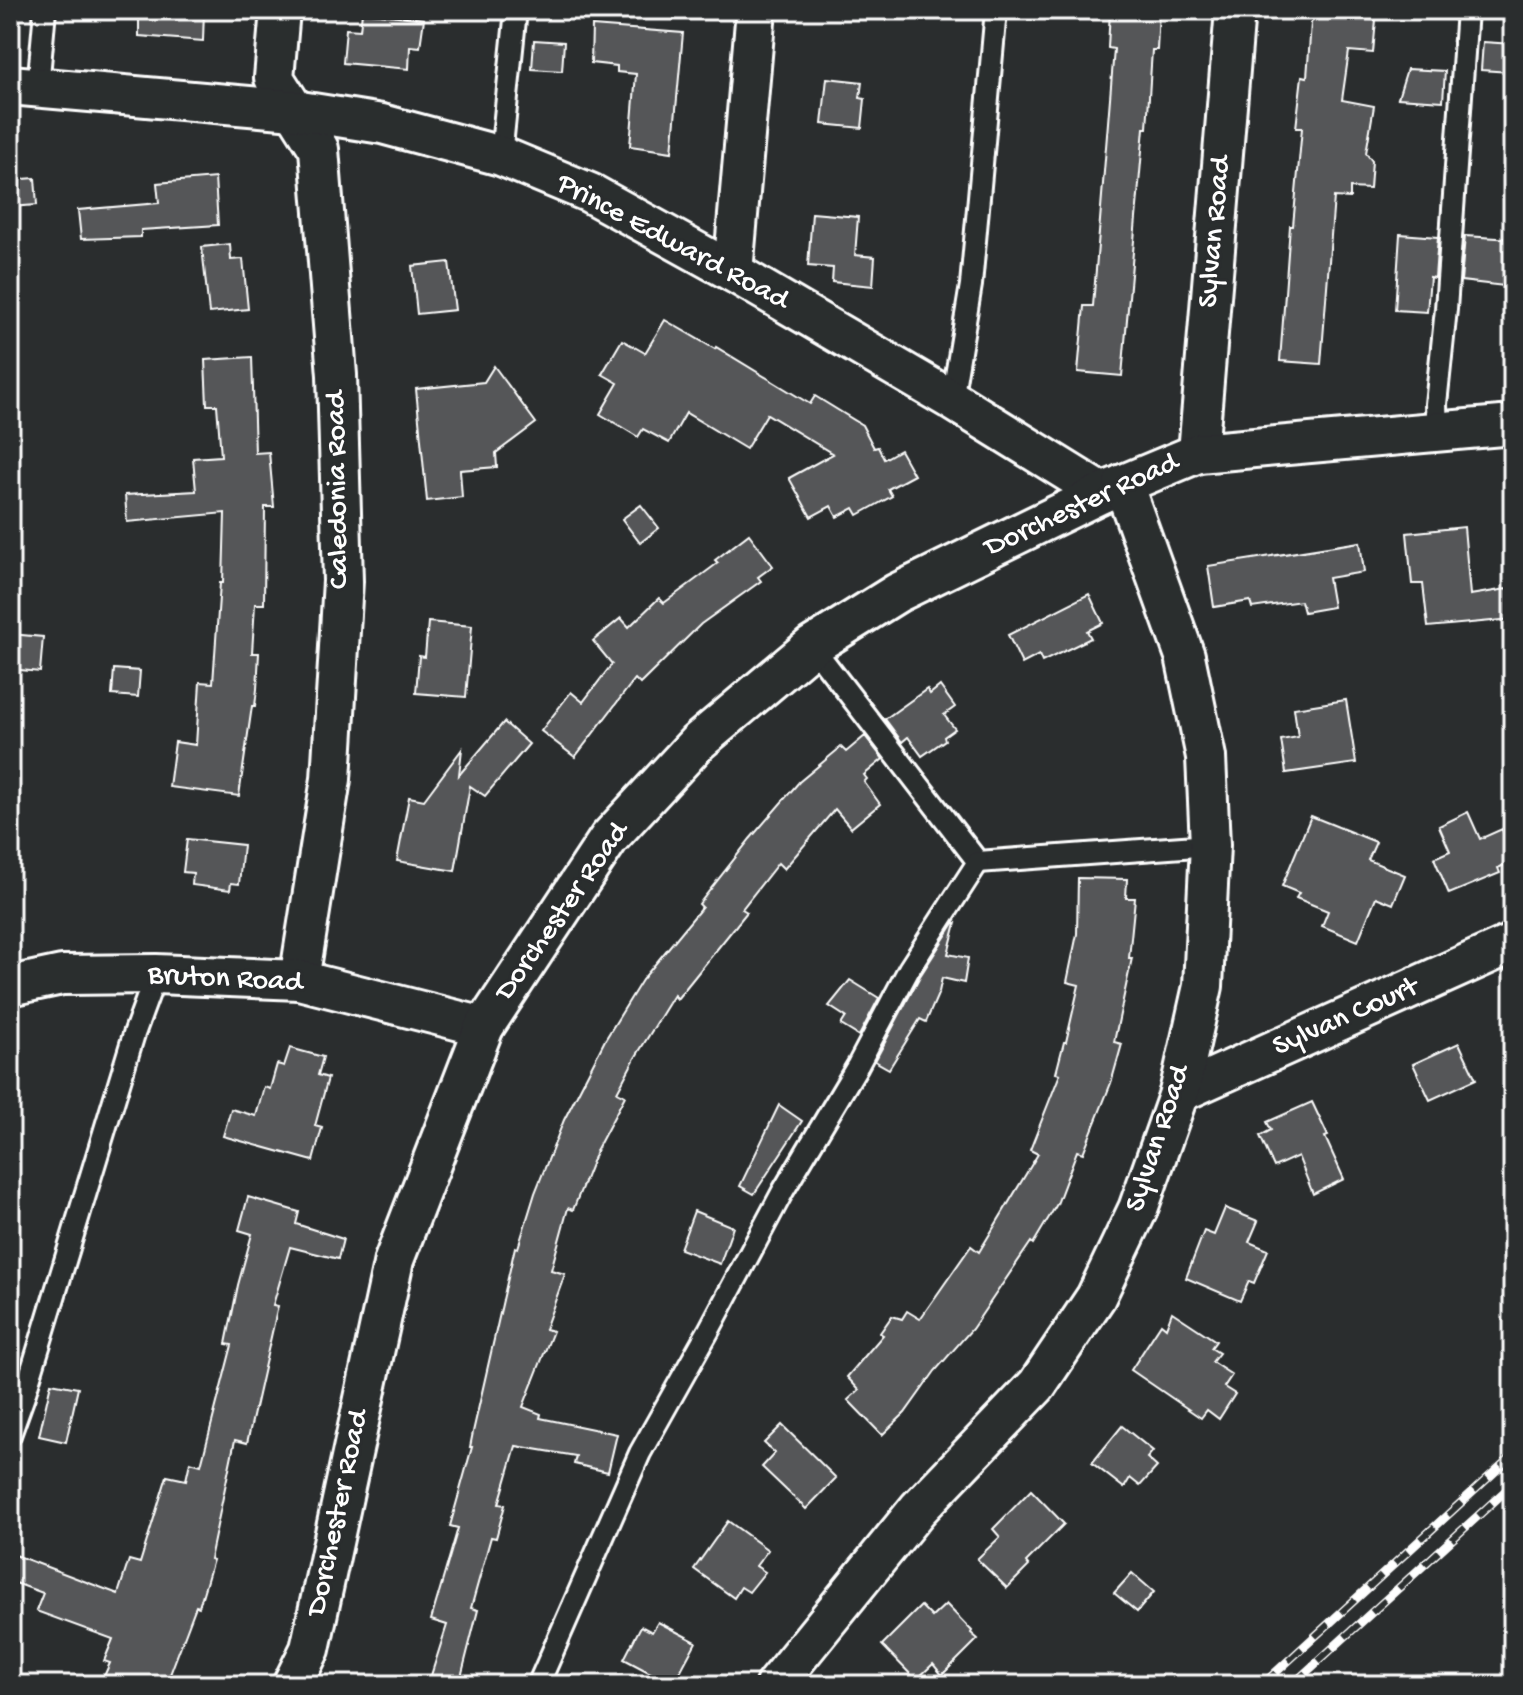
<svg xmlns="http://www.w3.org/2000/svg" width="1523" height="1695" viewBox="0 0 1523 1695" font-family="'Gochi Hand',sans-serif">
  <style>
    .building { fill: #555758; stroke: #fff; stroke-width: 2 }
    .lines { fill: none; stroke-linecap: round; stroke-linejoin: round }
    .service-casing { stroke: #fff; stroke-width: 26 }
    .minor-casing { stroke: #fff; stroke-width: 44 }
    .service { stroke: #2a2d2e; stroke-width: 20 }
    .minor { stroke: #2a2d2e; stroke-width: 38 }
    .rail-casing { stroke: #fff; stroke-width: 9 }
    .rail { stroke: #2a2d2e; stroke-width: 6; stroke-dasharray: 18; stroke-linecap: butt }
    .labels { text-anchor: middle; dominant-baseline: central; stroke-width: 6; stroke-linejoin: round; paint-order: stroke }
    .street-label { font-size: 30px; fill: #fff; stroke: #2a2d2e }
  </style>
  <rect width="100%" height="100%" fill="#2a2d2e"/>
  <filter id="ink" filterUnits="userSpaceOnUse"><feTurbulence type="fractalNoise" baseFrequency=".0125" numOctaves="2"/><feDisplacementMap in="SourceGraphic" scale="16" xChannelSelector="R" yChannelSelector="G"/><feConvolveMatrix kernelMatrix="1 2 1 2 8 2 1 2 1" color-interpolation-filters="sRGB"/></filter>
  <g filter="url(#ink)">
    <g class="building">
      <path d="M139,10h65l-1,31 -64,-5z"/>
      <path d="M1110,10h49l-2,40h-5l-5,78h-3l-22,248 -44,-4 6,-66h9l21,-257 -6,-1z"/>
      <path d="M1312,10h43l-1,8 22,2 -3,33 -24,-2 -7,49 32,6 -8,47 6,8 -2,28 -20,-1v10l-16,-1 -13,167 -41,-3 10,-135h3l9,-98h-6l6,-52 5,1z"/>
      <path d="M362,12l62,7 -4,28 -10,-1 -1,23 -66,-6 3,-34 14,1z"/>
      <path d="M592,26l91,7 -11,119 -42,-6 6,-72 -19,-2v-6l-26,-3z"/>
      <path d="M534,40l30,2 -2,29 -30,-2z"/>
      <path d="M1483,42l30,2 -3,28 -29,-2z"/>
      <path d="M1407,69l38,2 -2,30 -45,-3z"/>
      <path d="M827,78l35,4 -2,16 5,1 -3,29 -40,-4z"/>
      <path d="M35,178l2,27 -27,2v-27z"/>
      <path d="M215,178l3,47 -77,5v7l-60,2 -3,-29 81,-7 -2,-20z"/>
      <path d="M812,213l46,4 -3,38 20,2 -2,29 -41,-4 1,-14 -25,-2z"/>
      <path d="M1400,234l38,3 -3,41 -5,-1 -3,35 -32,-2z"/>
      <path d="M1465,236l48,3v48l-52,-6z"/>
      <path d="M230,244l1,16 12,-1 5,50 -39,4 -7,-66z"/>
      <path d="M449,262l6,48 -38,4 -5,-48z"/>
      <path d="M665,320l50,29 1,-2 94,57 5,-8 47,29 12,23 4,-1 6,12 16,-9 14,25 -26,14 4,7 -34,19 -4,-7 -17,9 -6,-11 -20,11 -22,-39 44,-24 -66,-40 -21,35 -60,-36 -17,30 -26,-14 -5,8 -38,-23 18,-31 -16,-9 20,-34 23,13z"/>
      <path d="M252,357l3,96 14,-1 5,55h-9l-1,97h-9l-3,49h7l-2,36 -2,17h-3l-13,90 -70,-9 6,-45 21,3 4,-63 13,1 7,-100h3l2,-70 -98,9 -2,-27 71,-4 -3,-33 28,-2 -4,-51h-10l-2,-45z"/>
      <path d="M494,366l42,57 -40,30 1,14 -37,3 2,27 -35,4 -11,-112 68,-7z"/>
      <path d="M641,505l18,23 -19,15 -18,-24z"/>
      <path d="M1464,527l6,68 43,-7v31l-85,8 -5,-43h-11l-5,-51z"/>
      <path d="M749,534l24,32 -15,11 3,4 -60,43 -61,60 -5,-5 -60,78 -34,-26 30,-39 12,10 29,-38 -19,-23 28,-23 8,9 30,-29 5,5 54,-40 -3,-3z"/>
      <path d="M1360,542l4,30 -36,6 5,29 -29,5 -3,-11 -49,7 -2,-7 -36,6 -6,-41z"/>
      <path d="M1089,594l14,29 -16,8 4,7 -49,24 -3,-7 -17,9 -14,-29z"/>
      <path d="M428,622l44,4 -6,71 -50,-4 3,-37 6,1z"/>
      <path d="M10,634l33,3 -3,35 -30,-3z"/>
      <path d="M114,669l26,2 -2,26 -26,-2z"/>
      <path d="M940,686l15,21 -11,8 11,14 -11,8 1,3 -23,16 -14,-19 -6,5 -17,-23 42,-30 3,5z"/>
      <path d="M1346,700l10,63 -70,10 -5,-33 17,-3 -4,-29z"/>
      <path d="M504,722l25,22 -44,52 -15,-10 -15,85 -58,-10 12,-64 15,3 38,-51 -3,26z"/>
      <path d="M865,736l18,23 -19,16 3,4 -3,3 16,22 -29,24 -16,-19 -51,60 -6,-6 -36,46 5,3 -70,87 -3,-4 -39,63 -18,34 8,4 -28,53 -24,61 -5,-2 -17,62 14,4 -20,55 8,2 -30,76 18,7 -1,4 77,16 -9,38 -34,-8 2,-8 -60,-10 -17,58 6,1 -9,33 -5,-1 -20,71 7,2 -19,75h-31l19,-60 -16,-5 27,-92 -8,-2 22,-79h-2l3,-15 42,-185 3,1 17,-55 29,-73 41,-80 37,-60 60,-73 -3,-3 51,-65 49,-57 42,-35 5,5z"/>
      <path d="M1468,812l12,27 22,-10 11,26v6l-15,7 2,5 -51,21 -15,-36 16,-7 -11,-25z"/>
      <path d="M1311,816l65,26 -8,18 37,15 -12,29 -17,-7 -18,44 -36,-15 6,-15 -32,-13 3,-5 -17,-7z"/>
      <path d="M187,839l56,6 -4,39 -8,-1 -1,7 -38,-5 1,-12 -10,-1z"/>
      <path d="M1078,878l49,1 -1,19h9l-6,60h3l-18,84 8,2 -11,39 -28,70 -6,-2 -20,53 -24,40 -2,-2 -59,87 -37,42 -30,42 -23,22 -34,-35 11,-10 -12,-13 36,-42 -3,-2 12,-17 10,3 5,-8 13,8 51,-73 8,6 59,-98 -8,-4 30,-76 -4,-1 8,-31h2l13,-57 -12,-3 10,-48z"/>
      <path d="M954,923h2l-8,31 20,4 -4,25 -22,-5 -3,14 -13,30 -6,-3 -31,50 -14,-8 45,-85z"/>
      <path d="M850,980l29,18 -20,38 -18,-11 5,-8 -17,-11z"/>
      <path d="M1459,1043l17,36 -46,21 -17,-36z"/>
      <path d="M290,1048l33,9 -5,18 10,3 -13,48 7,2 -9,33 -90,-25 8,-27 25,7 8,-29 6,2 7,-25 7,2z"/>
      <path d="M1312,1102l16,34 -3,1 19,42 -31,15 -15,-38 -24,11 -14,-31 11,-6 -4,-8z"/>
      <path d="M779,1105l23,16 -48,73 -14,-8z"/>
      <path d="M248,1197l51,15 -3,12 47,15 -5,20 -48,-12 -17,58 5,1 -31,137 -12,-3 -25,119 3,1 -14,47 -3,-1 -30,79h-66l10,-22 -6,-2 9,-22 -77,-28 7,-18 -33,-12v-28l108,41 11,-34 11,3 27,-87 19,4 4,-18 11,3 31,-120 -6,-1 1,-5 11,-54 14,-51 -13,-4z"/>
      <path d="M1225,1208l33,13 -9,21 19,8 -14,33 -5,-2 -9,20 -54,-23 18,-47 10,4z"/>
      <path d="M694,1211l39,16 -13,37 -40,-15z"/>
      <path d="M1172,1312l44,29 -5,7 8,5 -7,9 20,13 -8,12 11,7 -16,25 -12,-9 -6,8 -70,-48 30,-46 5,4z"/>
      <path d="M51,1383l27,5 -12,54 -27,-6z"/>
      <path d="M782,1425l54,53 -30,31 -44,-42 13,-14 -11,-10z"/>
      <path d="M1122,1426l31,25 -6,7 10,9 -17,19 -10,-8 -6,10 -32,-25z"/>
      <path d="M1031,1490l33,34 -38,38 3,4 -22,22 -30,-29 23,-22 -7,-8z"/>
      <path d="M728,1521l40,29 -12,16 9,6 -16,20 -8,-5 -7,11 -40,-29z"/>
      <path d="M1132,1573l22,19 -17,20 -23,-19z"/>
      <path d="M946,1604l26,27 -1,2 7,6 -36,36 -9,-11 -17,16 -34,-35 39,-39 11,11z"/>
      <path d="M658,1622l38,20 -23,43 -49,-26 17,-33 11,6z"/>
    </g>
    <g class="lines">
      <g class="service-casing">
        <g id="service">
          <path d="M38,87l7,-77"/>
          <path d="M501,156l15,-146"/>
          <path d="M952,400l19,-115 25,-275"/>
          <path d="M1437,432l-1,-28 10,-95 21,-299"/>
          <path d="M812,646l166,216 232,-17"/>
          <path d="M10,1435l14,-39 110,-362 22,-60"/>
          <path d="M538,1685l102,-232 69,-123 74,-139 75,-126 51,-96 69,-107"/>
        </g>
      </g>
      <g class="minor-casing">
        <g id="minor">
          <path d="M280,10l-6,68 45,71 18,226 6,206 -12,198 -32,201"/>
          <path d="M10,85l284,25 88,14 119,32 89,37 143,79 219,128 150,93"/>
          <path d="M733,272l23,-262"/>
          <path d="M1198,453l37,-443"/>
          <path d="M10,986l52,-11 94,-1 143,6 185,47"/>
          <path d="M1179,1093l334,-150"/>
          <path d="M292,1685l18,-36 84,-389 90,-233 125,-189 89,-96 114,-96 85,-53 205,-100 96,-40 315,-28"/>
          <path d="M775,1685l143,-176 119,-124 59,-88 42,-88 41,-116 24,-107 7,-141 -4,-88 -21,-101 -62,-172"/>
        </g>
      </g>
      <use href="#service" class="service"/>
      <use href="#minor" class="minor"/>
      <g class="rail-casing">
        <g id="rail">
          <path d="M1262,1685l251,-230"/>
          <path d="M1292,1685l221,-201"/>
        </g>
      </g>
      <use href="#rail" class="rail"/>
    </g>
  </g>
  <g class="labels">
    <g class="street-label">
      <text transform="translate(1216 232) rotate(-85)">Sylvan Road</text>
      <text transform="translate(672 243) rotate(28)">Prince Edward Road</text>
      <text transform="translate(339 490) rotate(-91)">Caledonia Road</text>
      <text transform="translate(1082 506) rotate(-25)">Dorchester Road</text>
      <text transform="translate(563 912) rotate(-55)">Dorchester Road</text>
      <text transform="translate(225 980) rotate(3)">Bruton Road</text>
      <text transform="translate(1346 1018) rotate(-24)">Sylvan Court</text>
      <text transform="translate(1159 1139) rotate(-72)">Sylvan Road</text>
      <text transform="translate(339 1513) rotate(-78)">Dorchester Road</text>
    </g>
  </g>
  <rect width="1523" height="1695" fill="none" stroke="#2a2d2e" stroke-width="40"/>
  <rect x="20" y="20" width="1483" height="1655" fill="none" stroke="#fff" stroke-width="3" filter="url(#ink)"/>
</svg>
